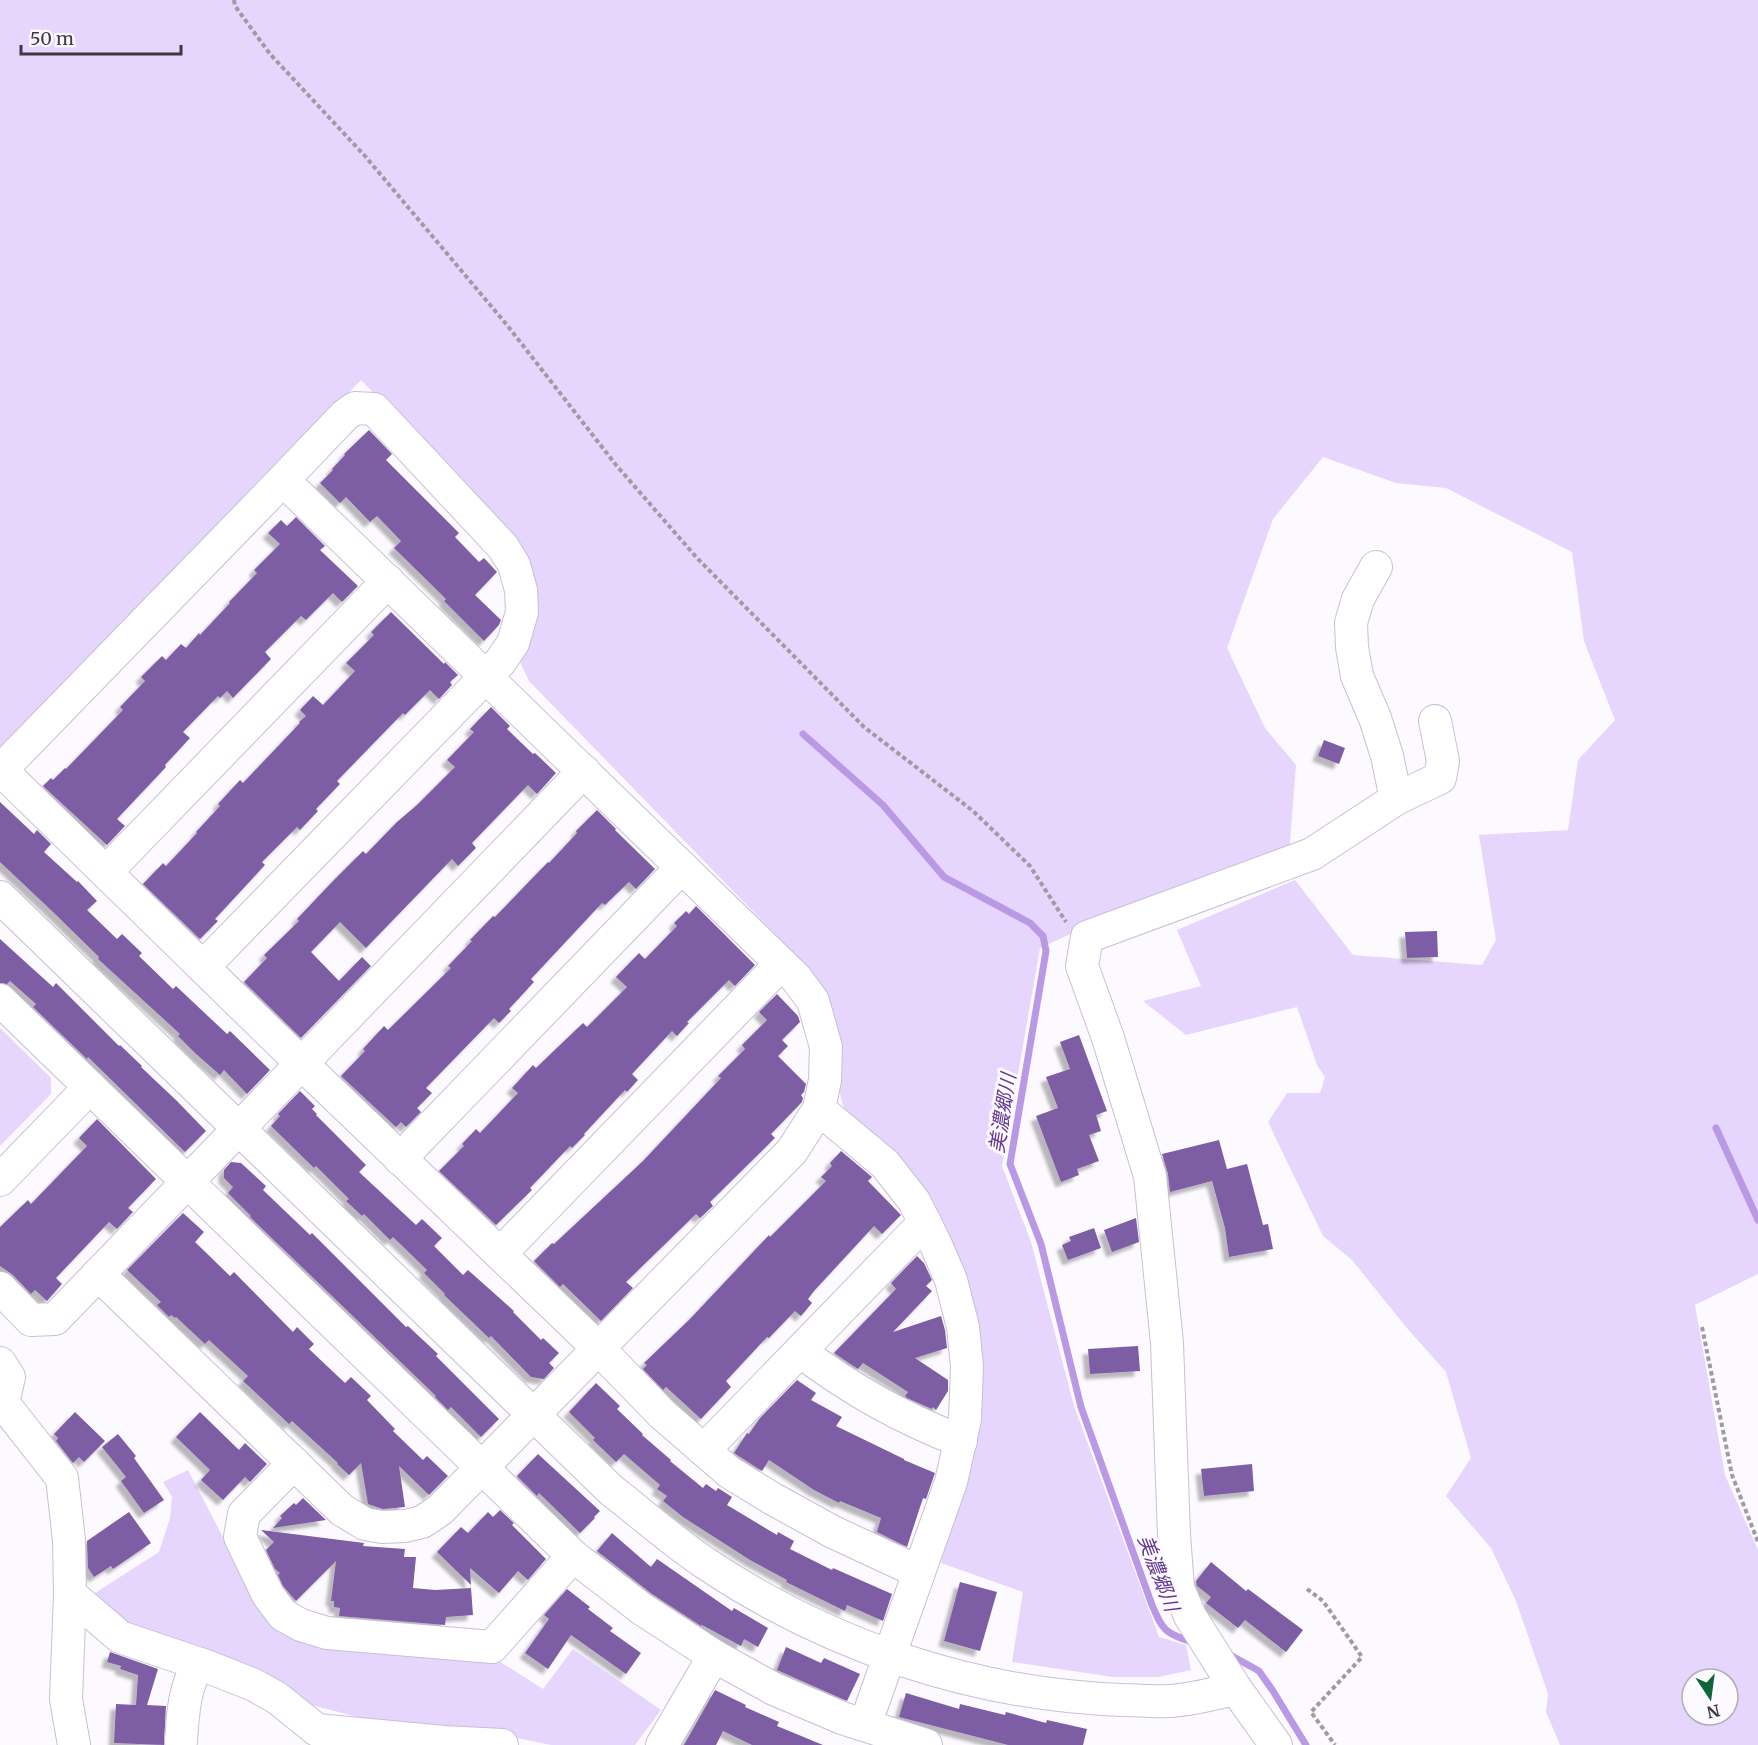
<svg xmlns="http://www.w3.org/2000/svg" width="1758" height="1745" viewBox="0 0 1758 1745" font-family="Merriweather,'Noto Sans JP',serif">
  <style>
    .green { fill: #e6d5fd; fill-rule: evenodd }
    .lines { fill: none; stroke-linecap: round; stroke-linejoin: round }
    .stream { stroke: #ba99e4; stroke-width: 7 }
    .building { fill: #7d5da3; filter: url(#shadow) }
    .minor-casing { stroke: #c8bfd5; stroke-width: 34 }
    .path { stroke: #9e9ba2; stroke-width: 4; stroke-dasharray: 4.5 3; stroke-linecap: butt }
    .minor { stroke: #fff; stroke-width: 32 }
    .labels { text-anchor: middle; dominant-baseline: central; stroke-width: 6; stroke-linejoin: round; paint-order: stroke }
    .water-label { font-size: 20px; font-style: italic; fill: #63388f; stroke: #fcfaff }
  </style>
  <defs>
    <filter id="shadow"><feDropShadow dx="-5.5" dy="5.5" stdDeviation="1.5" flood-color="#0004"/></filter>
  </defs>
  <rect width="100%" height="100%" fill="#fcfaff"/>
  <g class="green">
    <path d="M0,0h1758v1274l-63,31 30,170 33,75v195h-198l-14,-33 2,-18 -32,-93 -25,-53 -45,-52 25,-38 -25,-86 -40,-45 -54,-67 -29,-24 -55,-114 19,-29h33l5,-16 -8,-12 -20,-58 -111,28 -43,-34 58,-15 -24,-56 118,-50 58,75 129,10 14,-25 -17,-105 89,-5 10,-70 37,-40 -31,-79 -12,-89 -126,-64 -50,-5 -73,-26 -50,62 -46,129 38,80 31,37 -7,89 -175,60 -74,34 -38,218 29,76 43,164 85,231 27,8 5,25 -33,7h-45l-101,-15 11,-70 -82,-29 16,-68 7,-202 -117,-172 -9,-35 1,-47 -29,-69 -281,-289 -9,-19 9,-23 -20,-103 -148,-156 -361,373zM1692,1679h36v36h-36z"/>
    <path d="M0,1028l51,50v16l-51,52z"/>
    <path d="M188,1470l50,96 40,59 216,33 49,31 30,-40 88,61 -26,35h-84l-52,-11 -126,-13 -77,-20 -189,-85 -12,-23 64,-41 11,-34 2,-21 -9,-15z"/>
  </g>
  <g class="lines">
    <g class="stream">
      <path d="M803,734l80,71 61,72 86,46 13,13 3,15 -36,213 31,80 40,163 71,198c11,26 13,28 40,37"/>
      <path d="M1716,1128l42,92"/>
      <path d="M1232,1656l27,15 14,20 33,54"/>
    </g>
  </g>
  <g class="building">
    <path d="M369,430l23,24 -6,6 73,73 -4,4 24,25 5,-4 13,14 -22,23 26,25 -2,5 -15,16 -40,-40 2,-2 -52,-51 7,-7 -24,-25 -7,6 -24,-25 -6,6 -20,-20 13,-13 -1,-1 13,-14 -1,-1z"/>
    <path d="M296,517l29,29 -5,4 38,36 -16,16 -9,-9 -27,27 -5,-4 -36,36 6,7 -38,39 -6,-7 -7,7 -2,-2 -35,36 7,6 -25,27 1,2 -49,52 8,7 -18,19 -64,-59 8,-8 2,2 12,-12 1,1 57,-59 -3,-3 25,-26 -4,-4 21,-21 4,4 15,-16 5,4 13,-15 1,2 30,-32 -1,-1 28,-29 -3,-3 26,-26 -12,-11 13,-13 6,6z"/>
    <path d="M391,612l53,52 1,-2 13,13 -8,7 2,3 -13,14 -9,-9 -25,25 -2,-2 -66,68 3,3 -24,25 2,2 -18,19 -3,-3 -35,35 3,3 -50,54 3,2 -18,18 -57,-55 20,-21 3,3 31,-33 -1,-1 24,-26 -2,-2 22,-24 3,3 57,-60 -1,-1 7,-6 -6,-6 13,-14 10,9 32,-34 -9,-8 28,-28 -3,-3z"/>
    <path d="M491,707l19,19 -3,3 26,25 2,-1 21,20 -19,21 -9,-9 -56,58 4,5 -18,18 -6,-7 -86,89 -26,-26 -29,30 28,29 23,-24 9,9 -70,72 -57,-56 23,-24 -3,-3 35,-34 -2,-2 36,-38 30,-30 3,3 31,-32 20,-17 38,-38 -8,-7 27,-28 -4,-3z"/>
    <path d="M1324,740l21,8 -6,16 -21,-8z"/>
    <path d="M0,802l34,32 3,-4 14,14 -7,8 33,30 1,-1 19,20 -10,9 30,29 5,-5 20,19 -3,3 34,33 3,-3 51,48 3,-3 40,39 -23,24 -23,-24 -4,5 -25,-22 -17,-17 2,-2 -82,-75 1,-2 -46,-45 -53,-50z"/>
    <path d="M597,810l19,19 -1,1 40,39 -19,20 -7,-7 -24,23 -3,-2 -71,76 3,3 -25,27 2,2 -12,12 -5,-5 -68,70 6,5 -15,15 4,4 -15,15 -5,-5 -5,5 -55,-51 24,-25 -2,-2 21,-23 4,4 63,-62 -3,-2 24,-25 -2,-1 23,-24 2,1 53,-55 1,1 28,-30 -1,-2z"/>
    <path d="M696,906l59,59 -20,21 -6,-6 -42,42 2,1 -12,13 -5,-5 -40,43 6,6 -11,12 -2,-2 -41,44 1,1 -13,13 -2,-2 -40,42 2,2 -36,35 -57,-54 25,-25 -2,-2 14,-15 4,4 38,-40 -6,-5 21,-23 3,3 47,-45 4,4 40,-40 -11,-10 23,-24 6,6 32,-33 -3,-3 12,-12 3,3z"/>
    <path d="M1437,931l1,26 -31,1 -2,-26z"/>
    <path d="M0,939l53,48 3,-4 63,63 1,-1 22,21 -1,1 36,34 29,30 -21,21 -97,-95 -1,2 -54,-52 3,-3 -26,-23 -3,3 -7,-1z"/>
    <path d="M777,994l21,22 2,6 -18,18 6,6 -10,10 28,28 -2,8 -3,3 2,3 -1,4 -31,32 4,4 -65,64 3,4 -13,12 -4,-4 -70,68 7,6 -32,33 -38,-37 -3,3 -26,-26 18,-18 2,1 89,-83 78,-83 -3,-2 27,-27 -3,-4 25,-25 -8,-8z"/>
    <path d="M1079,1035l28,76 -11,4 5,16 -12,4 10,26 -22,8 2,6 -18,7 -25,-66 22,-8 -12,-31 24,-8 -10,-27z"/>
    <path d="M300,1091l15,15 -3,3 5,5 -1,1 50,50 -7,7 57,53 6,-6 20,19 -8,8 29,29 5,-5 46,41 -1,1 28,28 2,-2 16,15 -10,10 5,5 -10,11 -13,-2 -40,-41 -2,2 -45,-43 1,-1 -21,-21 3,-3 -34,-33 -3,3 -26,-26 -2,2 -16,-15 3,-2 -33,-33 -2,2 -43,-42 9,-10 -2,-2z"/>
    <path d="M97,1119l59,60 -28,29 5,4 -16,17 -8,-7 -53,56 6,6 -15,17 -12,-11 -4,4 -18,-19 -13,-9v-39l28,-27 3,4 56,-58 -8,-8z"/>
    <path d="M1219,1140l8,29 20,-5 16,61 5,-1 5,25 -44,8 -4,-29 -13,-47 -42,11 -2,-18 -6,-20z"/>
    <path d="M841,1151l31,26 -4,4 33,34 -19,19 -8,-8 -60,65 -6,8 4,4 -11,13 -6,-5 -26,27 -2,-1 -41,44 5,6 -30,32 -35,-32 -3,3 -20,-21 4,-4 -3,-2 46,-44 79,-84 1,2 56,-56 -5,-4 11,-11 -2,-3z"/>
    <path d="M231,1162l10,1 25,23 -3,4 47,45 2,-2 94,94 2,-1 30,28 -2,2 63,63 -18,18 -30,-30 -3,3 -13,-13 1,-1 -186,-179 1,-1 -23,-23 5,-6 -9,-9v-8z"/>
    <path d="M183,1213l21,19 -9,10 35,34 4,-4 59,60 4,-5 17,17 -5,5 36,34 6,-6 20,19 -4,4 28,29 -2,2 30,29 4,-4 21,20 -19,19 -30,-29 6,41 -22,2 -15,-5 -7,-41 -12,12 -12,-11 1,-1 -46,-42 -3,3 -46,-43 5,-5 -39,-36 -4,4 -29,-27 -1,1 -4,-3 -2,2 -12,-12 4,-3 -34,-32z"/>
    <path d="M1136,1218l3,24 -27,10 -8,-22z"/>
    <path d="M1094,1228l7,20 -33,12 -6,-15 9,-4 -2,-4z"/>
    <path d="M917,1256l7,7 8,17 -6,6 6,5 -39,41 48,-16 4,14 2,18 -32,10 33,22v11l-12,19 -3,-3 -1,2 -25,-11 -2,-2 3,-4 -45,-29 -5,6 -24,-16 62,-64 -5,-6z"/>
    <path d="M1138,1346l2,25 -50,3 -2,-25z"/>
    <path d="M797,1380l19,13 -5,7 31,17 -6,9 68,33v1l31,13 -9,26 -3,-1 -16,49 -30,-15 4,-14 -41,-17 -1,2 -25,-13 -45,-30 -7,11 -28,-18 13,-20 2,1 11,-16z"/>
    <path d="M596,1383l24,23 -3,3 26,25 -1,1 29,25 -1,1 33,27 3,-4 10,7 2,-3 14,9 -5,8 50,30 1,-3 16,9 -4,8 42,21 1,-2 59,26 -9,27 -36,-16 -2,6 -59,-29 1,-2 -37,-20 -67,-43 -20,-16 4,-5 -10,-7 3,-4 -36,-31 -8,8 -23,-22 2,-2 -26,-26z"/>
    <path d="M75,1412l30,29 -21,21 -5,-5 -6,6 -17,-22 2,-3 -4,-4z"/>
    <path d="M200,1412l39,38 6,-7 22,21 -17,18 -5,-5 -22,23 -22,-20 9,-10 -34,-33z"/>
    <path d="M118,1434l18,22 -2,2 30,42 -20,13 -23,-32 5,-4 -24,-30z"/>
    <path d="M538,1454l62,57 -6,6 1,1 -15,15 -41,-40 -2,3 -20,-20z"/>
    <path d="M1252,1464l2,27 -50,5 -3,-27z"/>
    <path d="M303,1498l23,22 -53,8 9,-10 -2,-2 14,-13 2,2z"/>
    <path d="M500,1510l14,13 -2,2 34,34 -18,21 -10,-9 -19,22 -29,-25 1,17 -34,-33 24,-25 7,6 20,-21 5,5z"/>
    <path d="M129,1512l22,31 -38,26 -2,-3 -17,11 -6,-9 -1,-27z"/>
    <path d="M261,1530l103,13 -1,3 42,3 -1,8h12l-3,31 22,2 36,-2 2,27 -27,2 -1,8 -106,-9 1,-8 -6,-1v-6h-3l5,-40 -40,40 -13,-15 -5,-11 2,-2 -5,-4 -9,-19 8,-8z"/>
    <path d="M612,1533l39,34 6,-8 75,52 2,-3 34,20 -10,19 -14,-8 -3,7 -39,-21 -1,1 -49,-32 -55,-43z"/>
    <path d="M1211,1562l35,29 2,-2 55,41 -17,22 -41,-32 -7,8 -32,-25 5,-6 -14,-11 -1,-5z"/>
    <path d="M960,1582l37,10 -17,59 -36,-10z"/>
    <path d="M567,1589l23,18 -2,2 25,19 -3,3 31,22 -15,21 -55,-39 -23,34 -23,-16 24,-34 -5,-4z"/>
    <path d="M786,1647l35,16 3,-5 36,16 -13,27 -70,-31z"/>
    <path d="M110,1652l48,17 -11,36 19,1 -2,39 -50,-2 2,-39 20,1 2,-30 -18,-6 1,-3 -14,-4z"/>
    <path d="M715,1690l31,15 -1,2 34,15 -2,4 46,19h-71l-29,-14 -7,14h-32z"/>
    <path d="M906,1693l53,16 1,-5 45,11 1,-3 40,11 1,-3 40,9 -4,16h-75l-109,-28z"/>
  </g>
  <g class="lines">
    <g class="minor-casing">
      <g id="minor">
        <path d="M283,480l513,498 17,23 13,46 -1,33 -6,29 66,55 29,37 22,44 15,35 12,47 4,39 -2,53 -14,63 -86,243"/>
        <path d="M1376,567l-18,32 -7,24 1,24 5,29 18,42 12,38 9,43"/>
        <path d="M1,770l300,293 297,285 64,66 67,58 44,27 60,33 86,40"/>
        <path d="M0,771l283,-291 62,-65 10,-7 19,1 129,138 11,18 7,25 1,22 -9,31 -13,19 -297,305"/>
        <path d="M106,872l282,-291"/>
        <path d="M0,897l611,593c31,24 61,51 94,73 124,83 269,132 418,137 15,0 31,2 46,1 22,-1 45,-8 67,-12"/>
        <path d="M0,1000l573,556 69,53 72,47 60,33 68,29 84,27"/>
        <path d="M400,1159l282,-292"/>
        <path d="M0,1180l90,-93"/>
        <path d="M500,1254l281,-290"/>
        <path d="M98,1274l244,236 23,14 17,3 23,-1 17,-4 18,-12 352,-359 27,-42"/>
        <path d="M0,1288l31,32 24,-1 529,-548"/>
        <path d="M801,1352c51,38 100,66 160,89"/>
        <path d="M0,1363l9,14 -6,26 59,75 7,62 1,54 -4,105 8,46"/>
        <path d="M704,1450l221,-228"/>
        <path d="M294,1463l-50,51 -4,23 28,58 15,20 18,10 26,8 165,14 81,-91"/>
        <path d="M70,1594l50,43 86,29 48,19 23,13 40,32 127,12 58,3"/>
        <path d="M181,1741c2,-29 3,-51 17,-77"/>
        <path d="M662,1745l52,-89"/>
        <path d="M1276,1745l-40,-56 -46,-73 -12,-28 -4,-53 -7,-192 -17,-167 -42,-138 -26,-72 5,-29 225,-83 84,-55 44,-21 3,-17 -8,-40"/>
      </g>
    </g>
    <g class="path">
      <path d="M234,0l1,6 35,48 95,102 142,169 109,140 81,93 167,169 109,84 57,55 36,56"/>
      <path d="M1702,1327l30,148 26,67"/>
      <path d="M1307,1589l16,12 39,56 -51,55 24,33"/>
    </g>
    <use href="#minor" class="minor"/>
  </g>
  <g class="labels">
    <g class="water-label">
      <text transform="translate(1002 1113) rotate(-81)">美濃郷川</text>
      <text transform="translate(1159 1573) rotate(69)">美濃郷川</text>
    </g>
  </g>
  <g transform="translate(1710 1697) rotate(167)"><circle r="28" fill="#fcfaff" stroke="#b0adb3" stroke-width="1.5"/>
  <path d="M0-4.5L10 22L0 15L-10 22Z" fill="#0d6638"/>
  <text y="-9" font-size="16" font-weight="bold" text-anchor="middle" fill="#3d3942">N</text>
  </g>
  <path d="M21 45v9h160v-9" fill="none" stroke="#3d3942" stroke-width="3"/>
  <text x="30" y="45" font-size="18" fill="#3d3942" stroke="#fcfaff" stroke-width="4.5" paint-order="stroke">50 m</text>
</svg>
